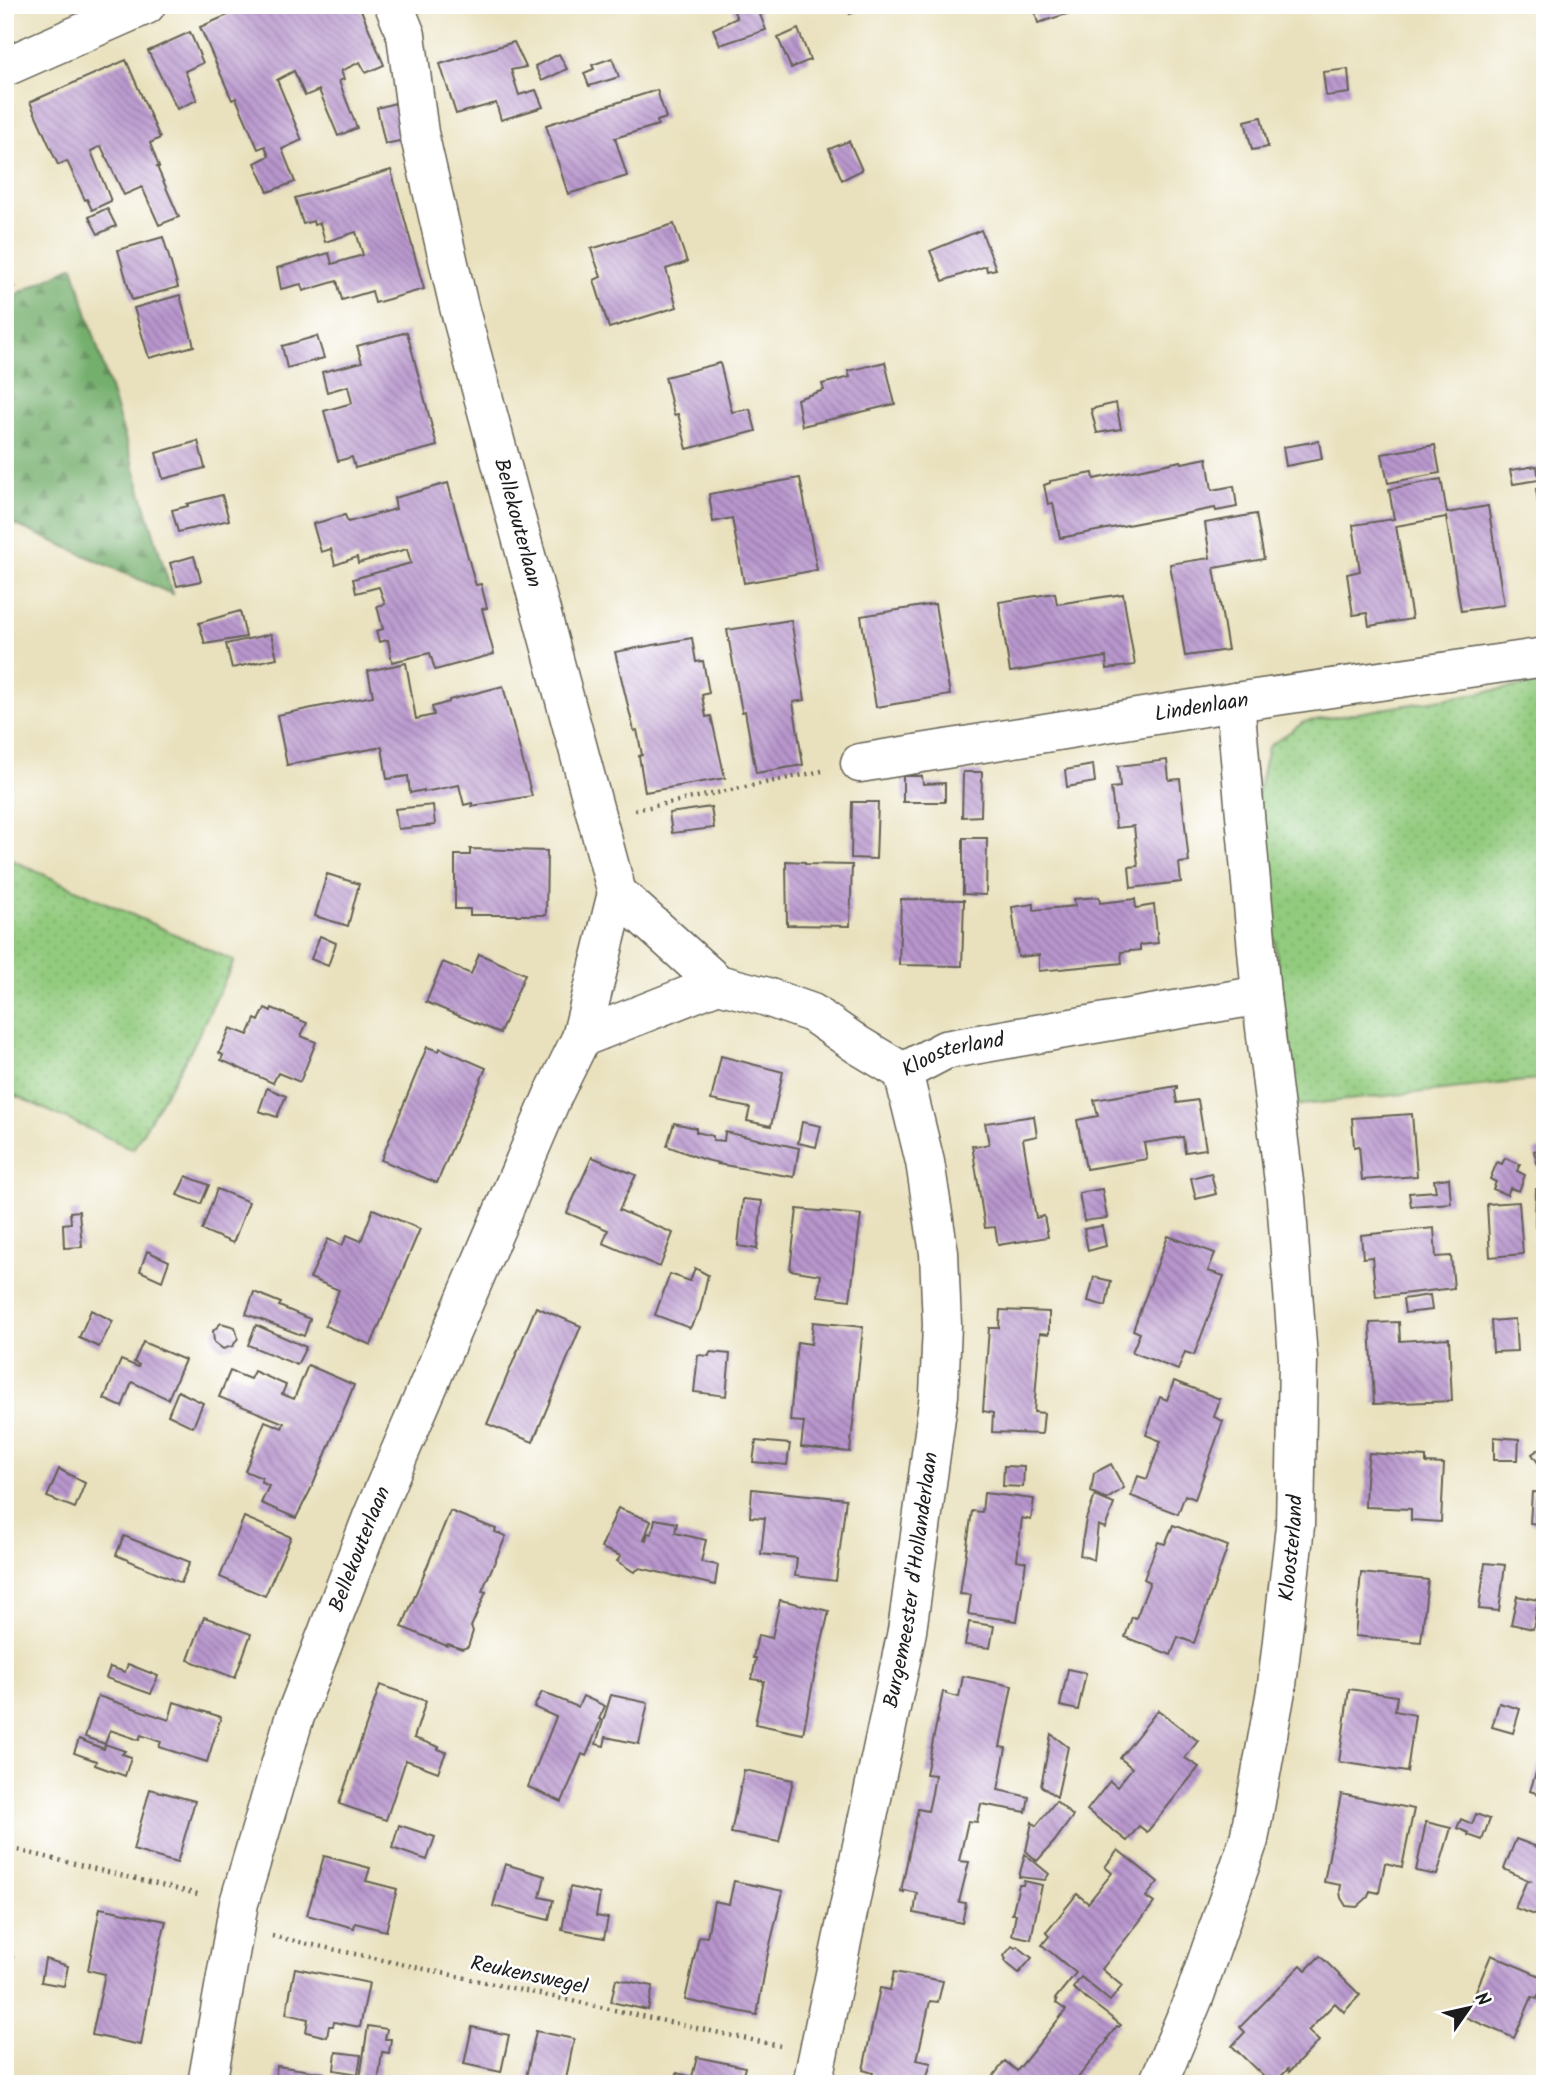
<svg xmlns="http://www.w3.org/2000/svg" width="1550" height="2089" viewBox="0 0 1550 2089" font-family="Kalam,sans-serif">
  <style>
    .grass { fill: url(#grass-dots); stroke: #57744d; stroke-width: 2 }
    .forest { fill: url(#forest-firs); stroke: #486644; stroke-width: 2 }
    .building { fill: url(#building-back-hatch) }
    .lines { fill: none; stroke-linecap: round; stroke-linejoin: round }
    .minor-casing { stroke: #646154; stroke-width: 41 }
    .tertiary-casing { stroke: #646154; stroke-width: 41 }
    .path { stroke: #646154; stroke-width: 4.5; stroke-dasharray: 2 5; stroke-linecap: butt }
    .minor { stroke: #fff; stroke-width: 38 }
    .tertiary { stroke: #fff; stroke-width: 38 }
    .labels { text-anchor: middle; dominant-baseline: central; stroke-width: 5; stroke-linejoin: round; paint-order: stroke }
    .street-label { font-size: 21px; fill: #1c1c1c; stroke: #fff }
  </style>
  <defs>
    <pattern id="grass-dots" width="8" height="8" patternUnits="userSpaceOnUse" patternTransform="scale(1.75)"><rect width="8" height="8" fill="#92cb7e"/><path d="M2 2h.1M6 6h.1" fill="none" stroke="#7dae6c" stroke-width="1.8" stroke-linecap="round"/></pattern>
    <pattern id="forest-firs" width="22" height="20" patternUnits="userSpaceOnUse" patternTransform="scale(1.75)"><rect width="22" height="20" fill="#75af6d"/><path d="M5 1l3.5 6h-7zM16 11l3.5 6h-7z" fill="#5f8e59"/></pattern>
    <pattern id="building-back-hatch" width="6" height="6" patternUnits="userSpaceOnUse" patternTransform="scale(1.75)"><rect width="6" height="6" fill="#b896cd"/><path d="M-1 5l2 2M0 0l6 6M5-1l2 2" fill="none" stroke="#957aa6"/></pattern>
  </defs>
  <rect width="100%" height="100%" fill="#fff"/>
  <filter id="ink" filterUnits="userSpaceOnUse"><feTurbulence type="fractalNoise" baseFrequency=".0143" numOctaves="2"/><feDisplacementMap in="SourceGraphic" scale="14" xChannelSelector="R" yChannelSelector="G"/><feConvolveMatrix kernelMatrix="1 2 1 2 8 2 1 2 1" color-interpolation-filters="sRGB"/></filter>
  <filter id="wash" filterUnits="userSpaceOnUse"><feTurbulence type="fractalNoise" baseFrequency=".00686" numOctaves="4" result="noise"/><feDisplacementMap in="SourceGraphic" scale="28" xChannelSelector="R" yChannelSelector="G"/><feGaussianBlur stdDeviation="1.57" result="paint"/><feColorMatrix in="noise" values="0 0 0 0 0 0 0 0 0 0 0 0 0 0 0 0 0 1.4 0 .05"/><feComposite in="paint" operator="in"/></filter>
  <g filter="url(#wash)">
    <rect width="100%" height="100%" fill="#e9e1bd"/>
    <g class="grass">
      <path d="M1545,682v397l-253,27 -6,-80 -30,-224 12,-55 36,-25z"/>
      <path d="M5,857l229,104 -42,87 -59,101 -128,-58z"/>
    </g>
    <path class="forest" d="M73,266l99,328 -167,-74v-220z"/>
    <g id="blocks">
      <g class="building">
        <path d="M251,5h108l25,60 -18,8 -6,-11 -19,9 3,8 -5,2 18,47 -19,8 -19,-46 -14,6 -11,-25 -17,9 25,60 -20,9 13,33 -27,10 -13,-29 14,-7 -4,-10 -7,3 -22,-51 -4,2 -32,-73z"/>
        <path d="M731,5h17l3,6 6,-4 9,23 -46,15 -7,-16 24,-11z"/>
        <path d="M847,5h23l-20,9z"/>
        <path d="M1033,5h38l2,7 -35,11z"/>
        <path d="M798,29l12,31 -19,8 -13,-30z"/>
        <path d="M190,32l13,31 -18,8 12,29 -20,9 -29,-58z"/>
        <path d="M514,42l12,25 -15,3 8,25 17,-5 7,17 -42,13 -5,-17 -40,11 -16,-50z"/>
        <path d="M559,54l8,15 -25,12 -7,-15z"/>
        <path d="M612,58l7,19 -30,9 -5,-13 10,-4 -2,-4z"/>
        <path d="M126,60l34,78 -10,5 9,24h-2l22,50 -20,8 -17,-38 -18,8 -23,-49 -10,5 20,50 -19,9 -5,-11 -2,1 -18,-39 -9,4 -28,-63z"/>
        <path d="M1348,69l2,24 -24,3 -3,-24z"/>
        <path d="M657,90l9,28 -9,3 1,4 -43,13 12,38 -59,18 -22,-69z"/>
        <path d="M395,103l9,37 -19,4 -8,-36z"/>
        <path d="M1261,117l7,30 -16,3 -7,-29z"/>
        <path d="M849,141l13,29 -20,10 -13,-31z"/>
        <path d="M391,170l33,119 -49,14 -3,-12 -30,9 -5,-19 -34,10 -2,-7 -20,5 -4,-21 52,-15 3,11 31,-9 -7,-23 -31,10 -5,-19 -6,2 -1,-4 -10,3 -8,-26z"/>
        <path d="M107,208l9,18 -18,8 -9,-17z"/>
        <path d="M674,224l13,38 -21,7 11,38 -68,21 -15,-48 7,-3 -10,-28z"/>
        <path d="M981,230l15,39 -9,2 -1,-5 -43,15 -13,-30z"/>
        <path d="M163,237l15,50 -46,13 -14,-50z"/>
        <path d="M5,267l9,20 -9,3z"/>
        <path d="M180,295l14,51 -45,12 -15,-50z"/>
        <path d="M407,332l30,114 -82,22 -3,-11 -14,4 -14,-50 28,-8 -4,-17 -21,6 -5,-20 40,-10 -5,-16z"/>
        <path d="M317,336l7,22 -37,10 -5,-22z"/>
        <path d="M885,362l10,42 -93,22 -5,-27 27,-9 -2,-6 28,-7 -2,-6z"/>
        <path d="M720,363l12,49 18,-3 6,22 -69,18 -9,-35 -4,1 -9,-38z"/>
        <path d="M1116,403l5,26 -24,4 -6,-24z"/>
        <path d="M198,441l7,27 -42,11 -7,-26z"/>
        <path d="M1319,441l3,18 -36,7 -3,-19z"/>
        <path d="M1435,445l5,28 -52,10 -6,-29z"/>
        <path d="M1207,458l5,32 22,-4 3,21 -21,4 -1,-3 -155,30 -7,-35 -5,1 -4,-19 6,-2v-2l43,-8 1,6 87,-18 1,2z"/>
        <path d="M1537,466l2,14 -26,4 -3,-14z"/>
        <path d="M800,478l17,92 -73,13 -12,-65 -19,4 -4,-28z"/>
        <path d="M1441,479l6,34 41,-7 16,99 -43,6 -15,-94 -50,9 16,93 -43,7 -2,-13 -14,2 -6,-41 13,-3 -7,-46 41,-6 -5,-30z"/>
        <path d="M448,483l27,100 1,2 5,-1 6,24 -5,1 12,45 -59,16 -5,-17 -38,9 -4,-22 -9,2 -3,-11 7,-2 -6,-23 8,-2 -6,-17 -23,6 -3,-14 58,-16 -4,-14 -49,14 -1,-6 -22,8 -4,-16 -10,3 -8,-28 32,-9 3,7 48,-13 -2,-11z"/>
        <path d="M1545,488v50h-2l-7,-49z"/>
        <path d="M222,495l7,25 -51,12 -6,-22 16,-4 -1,-2z"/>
        <path d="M1256,514l8,45 -50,9 14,82 -43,6 -15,-92 40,-6 -5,-35z"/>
        <path d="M194,556l7,25 -24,5 -7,-23z"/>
        <path d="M1055,593l2,11 66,-10 12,71 -28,4 -1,-12 -96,15 -11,-70z"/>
        <path d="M935,604l15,91 -74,12 -15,-91z"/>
        <path d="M240,611l6,26 -41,7 -6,-21z"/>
        <path d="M791,620l14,80 -12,2 10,63 -47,8 -11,-62 -3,1 -15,-82z"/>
        <path d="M271,634l6,24 -45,10 -6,-24z"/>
        <path d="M692,638l4,24 7,-1 6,32 -7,2 4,22 5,-1 14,62 -80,14 -6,-36 3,-1 -5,-25 -3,1 -19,-79z"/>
        <path d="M406,663l10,56 18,-4 -2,-8 17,-5v-2l54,-14 29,110 -60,10v-3l-8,2 -5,-20 -35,7v-2l-14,3 -2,-17 -21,3 -5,-32 -95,18 -10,-50 96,-19 -5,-25z"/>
        <path d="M1167,760l2,20 11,-1 9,83 -10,1 2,19 -50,6 -2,-21 9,-1 -4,-40 -18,2 -5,-40 9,-1 -2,-21z"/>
        <path d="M1093,765l2,17 -28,5 -2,-17z"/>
        <path d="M963,772h19l-1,44 -19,1z"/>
        <path d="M903,776h19l1,8 22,-1v19h-42z"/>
        <path d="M852,802h26l-2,57 -25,-1z"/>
        <path d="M433,805l2,20 -37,4 -3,-20z"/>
        <path d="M711,807l3,21 -42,5 -3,-20z"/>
        <path d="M963,838h24l-1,57 -23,-1z"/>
        <path d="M470,849l77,2 -1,64h-76v-6h-15v-54h15z"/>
        <path d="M786,861l19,1v2l47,1 -2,61 -63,-1z"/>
        <path d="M327,874l32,10 -11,42 -33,-10z"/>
        <path d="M1099,897l1,6 35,-4 1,9 18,-3 4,38 -18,2v5l-19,2 1,11 -83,8v-16l-21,2 -6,-50 22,-3v6l41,-4 -1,-7z"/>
        <path d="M901,899l63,1 -2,66 -63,-1z"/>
        <path d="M320,936l16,7 -8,23 -17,-7z"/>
        <path d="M479,954l46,20 -25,59 -74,-31 17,-40 28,12z"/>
        <path d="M265,1008l6,3 1,-3 35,15 -6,13 15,6 -16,40 -22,-9 -5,10 -52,-23 2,-5 -4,-2 11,-25 18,7 7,-16 4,2z"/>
        <path d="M427,1047l12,4 1,-3 46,20 -49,115 -56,-23z"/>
        <path d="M721,1056l62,16 -12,54 -24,-5 3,-13 -39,-8z"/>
        <path d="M1177,1086v3l-2,1 2,13 21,-3 8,49 -21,3 -2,-15 -39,6 3,16 -61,10 -9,-49 21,-4 -4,-16z"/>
        <path d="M267,1088l19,8 -9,21 -18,-6z"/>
        <path d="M1412,1114l5,62 -55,4 -3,-34 -5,1 -2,-29z"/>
        <path d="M1034,1116l3,20 -14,3 13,79 8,-2 4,21 -50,8 -3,-18 -10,1 -13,-83h3v2l14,-3 -4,-21z"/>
        <path d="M802,1122l19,4 -5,21 -18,-4z"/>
        <path d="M674,1123l22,5v4l17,4v4l11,1 1,-9 74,16 -5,29 -76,-13 1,-1 -17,-4 -35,-13z"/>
        <path d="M1545,1148v21l-6,2 -5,-20z"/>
        <path d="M592,1157l44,18 -17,35 54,23 -13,34 -57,-24 5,-13 -41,-17z"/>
        <path d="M1505,1158l15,6 -3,7 8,4 -6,16 -9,-3 -3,7 -14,-6 3,-7 -6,-3 7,-17 5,2z"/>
        <path d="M1211,1173l5,21 -20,5 -5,-21z"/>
        <path d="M186,1176l23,9 -8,19 -24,-9z"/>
        <path d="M1449,1178l2,25 -40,3 -2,-13 27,-2 -2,-11z"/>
        <path d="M217,1189l32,13 -16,41 -31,-13z"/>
        <path d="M1102,1189l5,29 -23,3 -5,-28z"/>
        <path d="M1536,1189h9v58l-5,-1 1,-19h-6z"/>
        <path d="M743,1199l19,2 -5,48 -19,-3z"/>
        <path d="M1519,1202l4,52 -33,3 -3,-53z"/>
        <path d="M373,1209l47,20 -49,116 -46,-19 14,-36 -29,-12 18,-39 14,7 5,-11 14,6z"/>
        <path d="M797,1209l64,6 -11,85 -32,-4 3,-21 -31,-5z"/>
        <path d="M79,1211l3,36 -18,1 -1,-24 8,-1 -1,-11z"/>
        <path d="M1102,1226l4,20 -18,5 -4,-22z"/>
        <path d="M1434,1228l2,29 15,-1 3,32 -78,9 -4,-40 -9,1 -2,-23z"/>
        <path d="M1168,1236l47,17 -7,18 16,5 -30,79 -9,-3 -7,18 -46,-18 8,-19 -7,-3z"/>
        <path d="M147,1251l22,10 -7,20 -22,-10z"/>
        <path d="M695,1268l13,7 -8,35 -10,18 -35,-13 15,-41 20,7z"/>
        <path d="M1094,1277l17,4 -5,25 -18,-5z"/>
        <path d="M254,1292l27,11 -2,3 31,13 -6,17 -58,-22z"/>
        <path d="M1430,1295l2,15 -27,3 -2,-14z"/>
        <path d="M1542,1303h3v40h-7z"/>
        <path d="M536,1307l45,19 -48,116 -46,-18z"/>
        <path d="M91,1310l22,11 -14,26 -20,-9z"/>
        <path d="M1000,1310l49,2v22l-9,-1 -6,79 10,1 -2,21 -50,-2 1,-19 -10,-2 6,-83h10z"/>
        <path d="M1515,1319l2,32 -24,1 -2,-31z"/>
        <path d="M813,1322l50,5 -13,125 -49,-5 3,-25 -14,-1 7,-79 14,2z"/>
        <path d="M1399,1322l1,19 49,-3 3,63 -78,3 -4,-81z"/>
        <path d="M221,1323l14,4 3,11 -5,8 -10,3 -9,-7 -1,-11z"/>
        <path d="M256,1325l50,22 -9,18 -49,-20z"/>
        <path d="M143,1342l42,18 -17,39 -36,-17 -10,25 -18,-8 17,-39 17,7 1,-2 -5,-3z"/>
        <path d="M710,1352l20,2 -4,42 -32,-4 4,-37 11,1z"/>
        <path d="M308,1365l46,20 -41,100 -17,33 -35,-15 8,-17 -8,-4 1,-4 -17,-7 20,-50 17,7 2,-5 -65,-26 11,-26 20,8 4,-8 32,14 -4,9 12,5z"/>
        <path d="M1174,1381l46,18 -6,18 9,4 -28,78 -10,-4 -7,19 -47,-18 7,-20 9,3 14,-38 -15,-6 14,-38 7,3z"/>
        <path d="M178,1391l25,12 -10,24 -25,-12z"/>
        <path d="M1494,1437l25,2 -1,21h-24z"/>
        <path d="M756,1441l34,3 -3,21 -34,-3z"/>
        <path d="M1545,1445v28l-13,-19z"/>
        <path d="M1369,1453l57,4v6l18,1 -3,58 -30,-2v-11l-46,-2 1,-28z"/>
        <path d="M1111,1464l13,24 -17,11 -16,-7 3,-19z"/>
        <path d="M1004,1466l20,1 -1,20 -20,-1z"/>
        <path d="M59,1469l26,14 -10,25 -28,-11z"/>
        <path d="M752,1489l94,10 -10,82 -41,-5 2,-18 -36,-4 4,-36 -15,-1z"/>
        <path d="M1532,1492l13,1v32l-15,-2z"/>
        <path d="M984,1493l50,6 -3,21 -9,-2 -5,42 9,2 -9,59 -49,-7 3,-19 -11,-1 12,-83 10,1z"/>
        <path d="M1095,1496l19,8 -9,24 -7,-3 -4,35 -14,-5 6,-36z"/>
        <path d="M618,1508l33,13 -7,18 2,1 2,-7 4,1 3,-15 22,4 -2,10 31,7 -5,22 17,3 -3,20 -75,-17 -6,4 -17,-11 4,-5 -20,-8z"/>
        <path d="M450,1511l46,18 -1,3 11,4 -24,55 4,1 -15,35 2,4 -5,16 -6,2 -14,-5 -1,2 -45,-19z"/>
        <path d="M244,1517l47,20 -26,59 -45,-19z"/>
        <path d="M1173,1525l55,21 -34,97 -16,-6 -7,18 -46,-18 7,-20 4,1 14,-36 -6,-3 14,-37 7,2z"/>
        <path d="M124,1536l66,26 -9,21 -65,-28z"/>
        <path d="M1485,1563l20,2 -6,46 -20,-2z"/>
        <path d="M1361,1573l67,7 -7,62 -66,-6z"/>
        <path d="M1517,1596l21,4 -5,29 -22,-5z"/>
        <path d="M780,1600l49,11 -14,61 -12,62 -48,-10 9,-43 -12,-2 4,-21h-3l5,-23 14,3z"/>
        <path d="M204,1617l47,17 -16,44 -47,-18z"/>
        <path d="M969,1622l25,4 -4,22 -25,-3z"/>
        <path d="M128,1664l30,12 -7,18 -45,-16 4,-11 15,5z"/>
        <path d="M1068,1669l18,4 -8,37 -18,-4z"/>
        <path d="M963,1676l49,10 -12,61 6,1 -8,42 31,7 -3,15 -45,-8 -4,18 -9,-1 -9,40 10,1 -10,40 7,1 -4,20 -48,-10 3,-20 -13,-3v2l-3,-1 17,-82 10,2 4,-18 3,-18 -9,-1 17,-82h3v2l13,3z"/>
        <path d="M380,1685l46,16 -12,37 25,9 -1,2 8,3 -8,20 -32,-12 -20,60 -47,-16z"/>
        <path d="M1349,1689l48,7 -2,15 20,4 -8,57 -68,-10z"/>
        <path d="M542,1692l36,15 5,-11 22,10 -6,13 2,1 -15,36 -4,-2 -20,48 -34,-15 28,-70 -22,-10z"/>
        <path d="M611,1695l37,8 -9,41 -33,-7 -2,9 -8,-2z"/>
        <path d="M98,1696l71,24 5,-18 47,15 -14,45 -48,-15 2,-5 -20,-7 -2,5 -29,-10 -5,14 -20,-7z"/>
        <path d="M1499,1703l21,6 -7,24 -21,-6z"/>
        <path d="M1158,1710l40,31 -13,17 14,9 -52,65 -8,-6 -12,15 -40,-31 23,-29 7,6 15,-19 -12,-10z"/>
        <path d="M1051,1734l17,13 -11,50 -16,-11z"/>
        <path d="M79,1739l25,10 1,-5 20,7 -3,3 9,3 -6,19 -30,-11 1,-4 -22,-8z"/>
        <path d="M1544,1748h1v48l-15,-5z"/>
        <path d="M744,1770l49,10 -14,62 -48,-9z"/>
        <path d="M150,1789l45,12 -18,62 -44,-13z"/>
        <path d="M1341,1794l73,15 -12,58 -17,-4 -6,30 -9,-2 -2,6 -11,10 -11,-1 -5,-8 -1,-7 1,-6 -17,-3z"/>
        <path d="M1056,1801l17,15 -19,26 -17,19 -11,-10 6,-29 4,4z"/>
        <path d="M1476,1814l14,5 -8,21 -14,-5 1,-2 -12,-5 4,-9 11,5z"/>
        <path d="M1426,1822l25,6 -14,47 -21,-4z"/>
        <path d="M399,1825l36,12 -8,23 -35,-12z"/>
        <path d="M1516,1839l29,11v69l-30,-11 11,-26 4,-1 -26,-12z"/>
        <path d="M1118,1850l40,32 -12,15 8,6 -52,66 20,17 -12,15 -29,-24 -8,11 48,37 -2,2 -2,-1 -10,13 1,1 -35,44h-76l-6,-5 14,-18 12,10 49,-61 -10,-7 1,-2 -2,-2 21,-26 -34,-28 7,-9 -3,-3 31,-39 11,9 24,-30 -7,-6z"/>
        <path d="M1025,1854l24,20 -4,6 -26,-3z"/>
        <path d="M324,1856l46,12 -4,13 31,8 -11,42 -31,-8 -1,5 -47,-13z"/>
        <path d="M505,1864l40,12 -5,21 13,3 -4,20 -56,-14z"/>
        <path d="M734,1881l49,10 -15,62 -11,62 -72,-15 14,-64 8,1 7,-36 15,3z"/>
        <path d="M1024,1881l18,4 -11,54 -19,-4 4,-21h-4l7,-29h4z"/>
        <path d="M570,1887l30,7 -4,22 12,2 -4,20 -42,-8z"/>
        <path d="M100,1908l66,13 -11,45 -14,79 -49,-10 13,-61 -17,-4z"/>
        <path d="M1012,1946l3,2 2,-2 15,12 -13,15 -15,-12 2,-2 -2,-3z"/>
        <path d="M1491,1955l54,23 -8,21 -5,-2 -18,41 -49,-21z"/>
        <path d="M5,1956l8,1 -3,15 -5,-1z"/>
        <path d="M1320,1956l40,39 -16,17 -9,-9 -27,28 11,10 -30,31 -1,-3 -14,15h-3l-39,-38 13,-14 -5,-5 61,-62 5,5z"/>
        <path d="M45,1959l23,7 -4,20 -23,-4z"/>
        <path d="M295,1968l74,15 -9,44 -26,-5 -1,4h-4l-2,11 -21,-5 2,-13 -22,-5z"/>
        <path d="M894,1972l49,9 -5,21 -8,-1 -13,59 14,3 -5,17h-4v4h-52l3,-11 -10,-3 17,-82 10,2z"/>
        <path d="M616,1979l37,7 -5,24 -37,-8z"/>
        <path d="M368,2026l19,3 -2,10h6l-2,14 -7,-1 -4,32h-19z"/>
        <path d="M472,2027l37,8 -8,37 -37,-8z"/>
        <path d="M536,2031l38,8 -9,45 -39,-7z"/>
        <path d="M336,2052l25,3 -3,19 -24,-4z"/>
        <path d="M697,2057l48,10 -4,17h-66l2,-11 15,4z"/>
        <path d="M277,2066l48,7 -1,11h-50z"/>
      </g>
    </g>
  </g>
  <g filter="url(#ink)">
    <use href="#blocks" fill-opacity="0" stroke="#646154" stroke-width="2"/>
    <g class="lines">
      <g class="minor-casing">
        <g id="minor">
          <path id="s1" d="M860,763l375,-61 310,-45"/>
          <path id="s2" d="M617,893l101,91 46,12 48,17 46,32 45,27 42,-22 316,-55"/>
          <path d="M581,1038l137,-54"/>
          <path id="s3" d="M207,2084l32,-181 55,-184 78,-202 181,-422 28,-57 36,-145 -158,-586 -40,-174 -13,-98 -12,-30"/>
          <path id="s4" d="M812,2084l95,-453 32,-236 3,-70 -3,-72 -14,-91 -22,-90"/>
          <path id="s5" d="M1158,2084l37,-89 54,-155 28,-155 18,-159 3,-168 -12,-160 -25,-203 -26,-293"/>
        </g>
      </g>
      <g class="tertiary-casing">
        <path id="tertiary" d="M5,67l141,-62"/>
      </g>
      <g class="path">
        <path d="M635,810l187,-39"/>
        <path d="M5,1847l197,48"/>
        <path d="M272,1936l508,110"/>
      </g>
      <use href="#minor" class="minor"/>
      <use href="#tertiary" class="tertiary"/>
    </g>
  </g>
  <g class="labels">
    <g class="street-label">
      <text transform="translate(517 523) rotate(75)">Bellekouterlaan</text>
      <text stroke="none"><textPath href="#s1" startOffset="346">Lindenlaan</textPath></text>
      <text stroke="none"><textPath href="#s2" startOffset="397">Kloosterland</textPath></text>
      <text stroke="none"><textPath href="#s5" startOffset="556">Kloosterland</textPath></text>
      <text stroke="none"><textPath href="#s3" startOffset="558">Bellekouterlaan</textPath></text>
      <text stroke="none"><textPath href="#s4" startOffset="514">Burgemeester d'Hollanderlaan</textPath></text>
      <text transform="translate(529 1976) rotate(12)">Reukenswegel</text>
    </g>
  </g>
  <rect width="1550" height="2089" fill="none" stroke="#fff" stroke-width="28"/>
  <g transform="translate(1469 2008) rotate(56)" stroke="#ffffff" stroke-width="5" paint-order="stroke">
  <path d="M0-5L12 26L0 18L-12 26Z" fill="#1c1c1c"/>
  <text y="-10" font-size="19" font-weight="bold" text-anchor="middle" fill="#1c1c1c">N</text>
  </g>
</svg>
